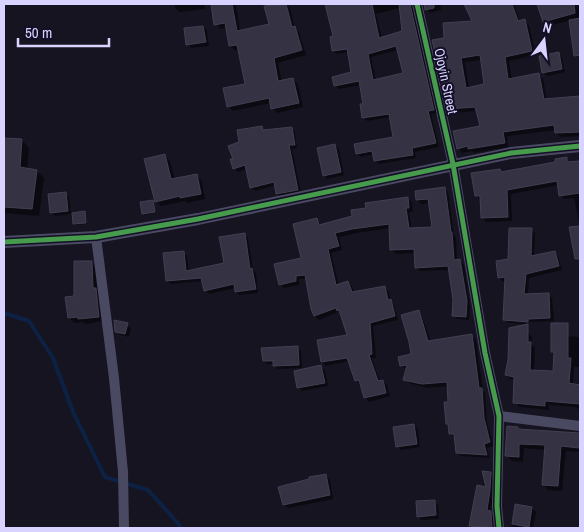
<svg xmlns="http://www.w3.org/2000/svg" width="584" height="532" viewBox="0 0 584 532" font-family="'Archivo Narrow',sans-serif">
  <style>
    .shadow { fill: #0007; fill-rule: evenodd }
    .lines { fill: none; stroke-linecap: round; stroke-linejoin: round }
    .stream { stroke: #0d2144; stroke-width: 4 }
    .building { fill: #343243; stroke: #433f54; fill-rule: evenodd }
    .minor { stroke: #4a4962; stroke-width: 10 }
    .tertiary { stroke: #4a4962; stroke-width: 12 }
    .cycleway-casing { stroke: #130f26; stroke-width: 8 }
    .cycleway { stroke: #469c4c; stroke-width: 5 }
    .labels { text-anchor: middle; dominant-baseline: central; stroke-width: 4; stroke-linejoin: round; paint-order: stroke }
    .street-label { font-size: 14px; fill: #d9d4ff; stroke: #130f26 }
  </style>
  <rect width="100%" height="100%" fill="#161421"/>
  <g class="shadow">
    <path d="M175,4h29l1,5 -26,3 -4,-4z"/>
    <path d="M212,4h24l4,28 30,-7 -4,-18 20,-3 4,4 5,20 4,4 7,23 -28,8 4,19 11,-3 5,5 5,23 -26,6 -5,-5 -1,-5 -38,8 -5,-5 19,-21 -8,-35h-4l-5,-4 -3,-18 -7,1 -4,-5z"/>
    <path d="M325,4h90l22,109 -6,1 8,33 -24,5 1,6 -37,6 -4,-4 -1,-6 -13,3 -4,-4 37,-15 -3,-21 -24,4 -3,-3 -3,-13h3l-3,-20 -22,4 -4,-4 18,-12 -4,-21 -12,2 -3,-3 1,-14zM400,8l3,24 -21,6 -6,-24zM398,50l6,24 -28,7 -5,-24z"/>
    <path d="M425,4h15l1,6 -11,3 -4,-4z"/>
    <path d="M465,4h49l6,18 4,-1 5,4 7,30 -27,6 3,19 26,-5 5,4 4,21 33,-2v38l-19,1 -5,-4v-3l-49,6 1,11 -34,6 -2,-2 -10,2 -4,-5 23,-21 -4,-16 -24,2 -4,-5 -4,-69 28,-17zM482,60l4,24 -17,5 -4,-27z"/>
    <path d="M539,4h41v34l-3,1 -6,-19 -22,6 -4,-4z"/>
    <path d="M203,27l4,4 2,15 -18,2 -3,-4z"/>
    <path d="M558,53l4,4 3,15 -18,4 -4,-4z"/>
    <path d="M261,128l4,3 27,-3 3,4 2,16 -5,1 9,44 -20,4 -4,-4 -1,-8 -21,6 -4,-4 -4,-18 -9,3 -4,-4 1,-9 5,-16z"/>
    <path d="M4,139l18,1 7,8 -2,22 10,1 7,7 -5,38 -35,-3z"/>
    <path d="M335,146l4,3 5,26 -17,4 -3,-4z"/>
    <path d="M165,155l5,6 5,18 21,-3 6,5 3,18 -18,4 -2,-2 -24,5 -5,-5z"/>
    <path d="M566,159l4,4 10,-1v89h-1l1,-24 -6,-29 -10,1 -4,-4 -1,-10 -48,9 1,27 -26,1 -4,-5 -1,-17 -5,-4 24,-26 3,3 54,-10z"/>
    <path d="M444,188l4,4 6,44 2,1 1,24h3l4,4 6,41 -1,14 -12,-1 -4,-4 1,-15 -4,-30 -30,1 -4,-4 -1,-14 -19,1 -4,-4 -2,-22 -33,5 -18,4 3,13 -11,3 8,33 9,-4 4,4 3,7 30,-5 4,4 2,9 3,4 4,15 -25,6 3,32h-4l8,24 3,-1 4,4 3,11 -21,6 -4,-4 -3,-14h-2l-4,-4 -7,-19 -23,5 -4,-4 26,-26 -8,-25 -21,9 -4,-4 -3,-8 -5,-29h-8v6l-15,3 -4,-4 23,-25 14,-39 4,5 32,-8 55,-19 4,4 1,10h-4l3,17 21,-1 -4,-25 -8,1 -4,-4z"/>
    <path d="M65,194l4,3 2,17 -16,2 -4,-4z"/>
    <path d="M152,201l4,12 -11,2 -2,-1z"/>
    <path d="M85,213l2,11 -11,1 -1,-1z"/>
    <path d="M531,230l4,3 -1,24 20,-5 4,4 4,14 -33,8 -1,17h20l4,3 2,23 -28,1v2l-18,-1 -3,-4 1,-38 -3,1 -4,-4 10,-18z"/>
    <path d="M244,234l4,4 5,32 3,3 2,20 -19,2 -3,-3 -1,-4 -26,6 -3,-4 -3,-9 -32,3 -4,-3 16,-28 4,3 2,16 36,-8z"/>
    <path d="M92,262l5,6 1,24 2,2 4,27 -19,3 -2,-2 -8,1 -6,-5z"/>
    <path d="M418,312l4,4 9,26 40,-7 5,5 7,51 2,2 2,30 7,23 -7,2 3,10 -29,-2 -4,-4 -1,-14 -6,-4 -1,-8 -2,-2 3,-21 -2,-17 -21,2 -18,-5 -4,-4 2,-10 -6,-3 11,-11z"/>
    <path d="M127,325l4,3 -2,9 -9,-2 -4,-4z"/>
    <path d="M527,332l5,5 -1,7 4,4 -1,23 20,1 1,-18 -3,-3v-16l28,2v30h-6l-1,18 7,1v24l-5,-3 -26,-2v5l-30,-3 -5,-5 2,-22 -6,-1 -4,-5z"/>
    <path d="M298,347l3,4 1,17 -24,1 -4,-5h-7l-3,-3z"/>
    <path d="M321,367l4,3 3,16 -26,5 -4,-4z"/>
    <path d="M414,425l4,4 2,18 -19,3 -4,-4z"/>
    <path d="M518,428l2,2 60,5v17l-14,-1 -4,40 -14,-1 -5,-6 3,-34 -22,-2 -1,14 -11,-1 -6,-6z"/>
    <path d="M490,474l4,4v17l-4,18 4,3 1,12h-26l9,-42 10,2z"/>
    <path d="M326,476l4,3 3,20 -45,9 -4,-3z"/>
    <path d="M434,501l4,4 1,14 -17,1 -4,-4z"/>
    <path d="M516,506l16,2 4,4 -3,16h-21z"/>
  </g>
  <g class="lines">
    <path class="stream" d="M4,313l25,8 24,37 20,54 32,65 43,13 29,32 4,6"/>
  </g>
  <g class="building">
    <path d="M211,4h21l5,27 32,-7 -5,-18 22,-2 6,23 3,-1 7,24 -28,8 4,23 15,-3 6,25 -28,6 -2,-11 -42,9 -4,-19 22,-4 -8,-39 -8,1 -4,-23 -11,2z"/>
    <path d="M325,4h47l7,34 23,-7 -3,-27h11l24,106 -6,1 8,32 -24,5 1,7 -39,6 -2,-10 -16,3 -2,-10 39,-7 -4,-23 -27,4 -2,-14h3l-4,-23 -25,5 -2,-9 19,-5 -4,-23 -15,2 -2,-14 3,-1zM396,46l7,27 -30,7 -5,-26z"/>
    <path d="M424,4h10v4l-9,2z"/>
    <path d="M464,4h48l6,17 7,-2 7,32 -27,6 3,22 31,-6 5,26 36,-3v36l-25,1 -1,-8 -51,7 2,11 -37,6v-3l-11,3 -4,-18 27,-5 -5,-19 -27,2 -16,-69 12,-2 -1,-15 29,-2zM480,55l4,29 -18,4 -5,-30z"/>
    <path d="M537,4h37l1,9 -32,9z"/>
    <path d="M580,18v37l-6,1 -5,-36z"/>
    <path d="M203,26l3,16 -20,3 -2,-17z"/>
    <path d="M559,52l3,17 -20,4 -3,-17z"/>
    <path d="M262,126l1,4 29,-3 3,18h-6l9,45 -22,4 -2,-12 -24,6 -5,-23 -12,4 -3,-10h3l-5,-13 11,-4 -2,-12z"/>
    <path d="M4,138l18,1 -2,28 17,3 -5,39 -28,-2z"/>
    <path d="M335,144l6,28 -18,4 -6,-28z"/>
    <path d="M165,154l6,25 26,-5 4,20 -21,4v-2l-25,6 -11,-43z"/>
    <path d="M567,157v5l13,-1v32l-21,3 -2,-15 -50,9 1,27 -27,1 -1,-22h-5l-4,-23 29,-4 1,3 54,-10v-3z"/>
    <path d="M445,187l6,45h1l2,28 6,-1 7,42 -1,16 -14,-1 1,-16 -5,-34 -33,2 -1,-19 -24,1 -1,-26 -37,5 -17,4 4,13 -11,3 8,36 12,-4 4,11 33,-6 3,14 3,-1 4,17 -25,7 2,31 -3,1 9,26 5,-1 3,13 -22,5 -5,-18 -4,1 -8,-23 -26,4 -4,-22 30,-5 -8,-25 -2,1 -1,-3 -22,8 -3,-7 -6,-34 -9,1v5l-17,4 -5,-21 27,-6 -8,-34 24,-6 2,7 33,-9 -1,-6 15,-2 -1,-5 43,-6 1,11h-3l3,20 23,-1 -4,-28 -12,1 -1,-9z"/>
    <path d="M66,192l2,19 -18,2 -2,-19z"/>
    <path d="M153,200l2,12 -13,2 -2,-12z"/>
    <path d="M85,211l1,12 -13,1 -1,-11z"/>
    <path d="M580,226v33h-5l-6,-32z"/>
    <path d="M509,228h23l-1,28 24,-5 4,15 -33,8 -2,20 25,-1 1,25 -22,1v3l-25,-2 2,-43 -7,1 -2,-17 12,-2z"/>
    <path d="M245,233l5,36 2,-1 4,21 -21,3 -1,-8 -30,7 -3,-13 -35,3 -3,-28 21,-2 2,20 38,-8 -5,-26z"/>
    <path d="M74,261h18l1,27h3l3,29 -21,2v-2l-10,1 -3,-21 9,-1z"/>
    <path d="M419,310l9,31 44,-7 7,54h3l2,30 6,24 -6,2 3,11 -31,-2 -2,-19h-5l-1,-10h-2l-2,-22h4l-1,-20 -25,2 -19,-4 4,-15 -7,1 -2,-9 13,-3 -2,-12 -8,-27z"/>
    <path d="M114,320l14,3 -3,11 -10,-2z"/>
    <path d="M551,323h17v35h3l-2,25 11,2v19l-35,-3v5l-32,-3 1,-26 -9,-2 3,-15 1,-32 19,-4v18h3l-1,28 23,1 1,-19h-3z"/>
    <path d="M298,346l1,19 -26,1v-5h-10l-2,-13z"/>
    <path d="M321,365l4,18 -28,5 -3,-17z"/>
    <path d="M414,424l3,20 -21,3 -3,-20z"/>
    <path d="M507,426l11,1v2l62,4 -1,15 -18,-2 -3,40 -16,-1 3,-40 -26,-1v13l-14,-1z"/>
    <path d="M482,471l9,1 -1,18 -3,20 4,1 1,17 -23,-2 8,-41 9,2z"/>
    <path d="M326,474l4,21 -47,10 -5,-18 31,-8v-2z"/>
    <path d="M435,500l1,15 -19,2 -1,-16z"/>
    <path d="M515,504l17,3 -3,20 -17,-3z"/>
  </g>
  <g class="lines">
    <g class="minor">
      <path d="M417,4l36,160 32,189 14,63 -2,90 2,22"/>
      <path d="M96,237l18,141 9,94 1,56"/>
      <path d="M499,416l81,10"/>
    </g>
    <path class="tertiary" d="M4,242l92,-5 102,-18 313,-66 69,-7"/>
    <g class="cycleway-casing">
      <g id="cycleway">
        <path d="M417,4l36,160 32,189 14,63 -2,90 2,22"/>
        <path d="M4,242l92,-5 102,-18 313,-66 69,-7"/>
      </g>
    </g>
    <use href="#cycleway" class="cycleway"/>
  </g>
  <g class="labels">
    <g class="street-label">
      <text transform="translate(446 81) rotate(78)">Ojoyin Street</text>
    </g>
  </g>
  <rect width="584" height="532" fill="none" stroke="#d9d4ff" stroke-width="10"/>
  <g transform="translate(544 40) rotate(15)" stroke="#130f26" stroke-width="4" paint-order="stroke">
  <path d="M0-4L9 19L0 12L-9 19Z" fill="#d9d4ff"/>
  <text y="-8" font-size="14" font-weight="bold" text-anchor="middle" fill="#d9d4ff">N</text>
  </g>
  <path d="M18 38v8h91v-8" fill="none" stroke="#d9d4ff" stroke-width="2.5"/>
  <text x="25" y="38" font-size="15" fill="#d9d4ff" stroke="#130f26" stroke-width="4" paint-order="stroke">50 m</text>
</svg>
